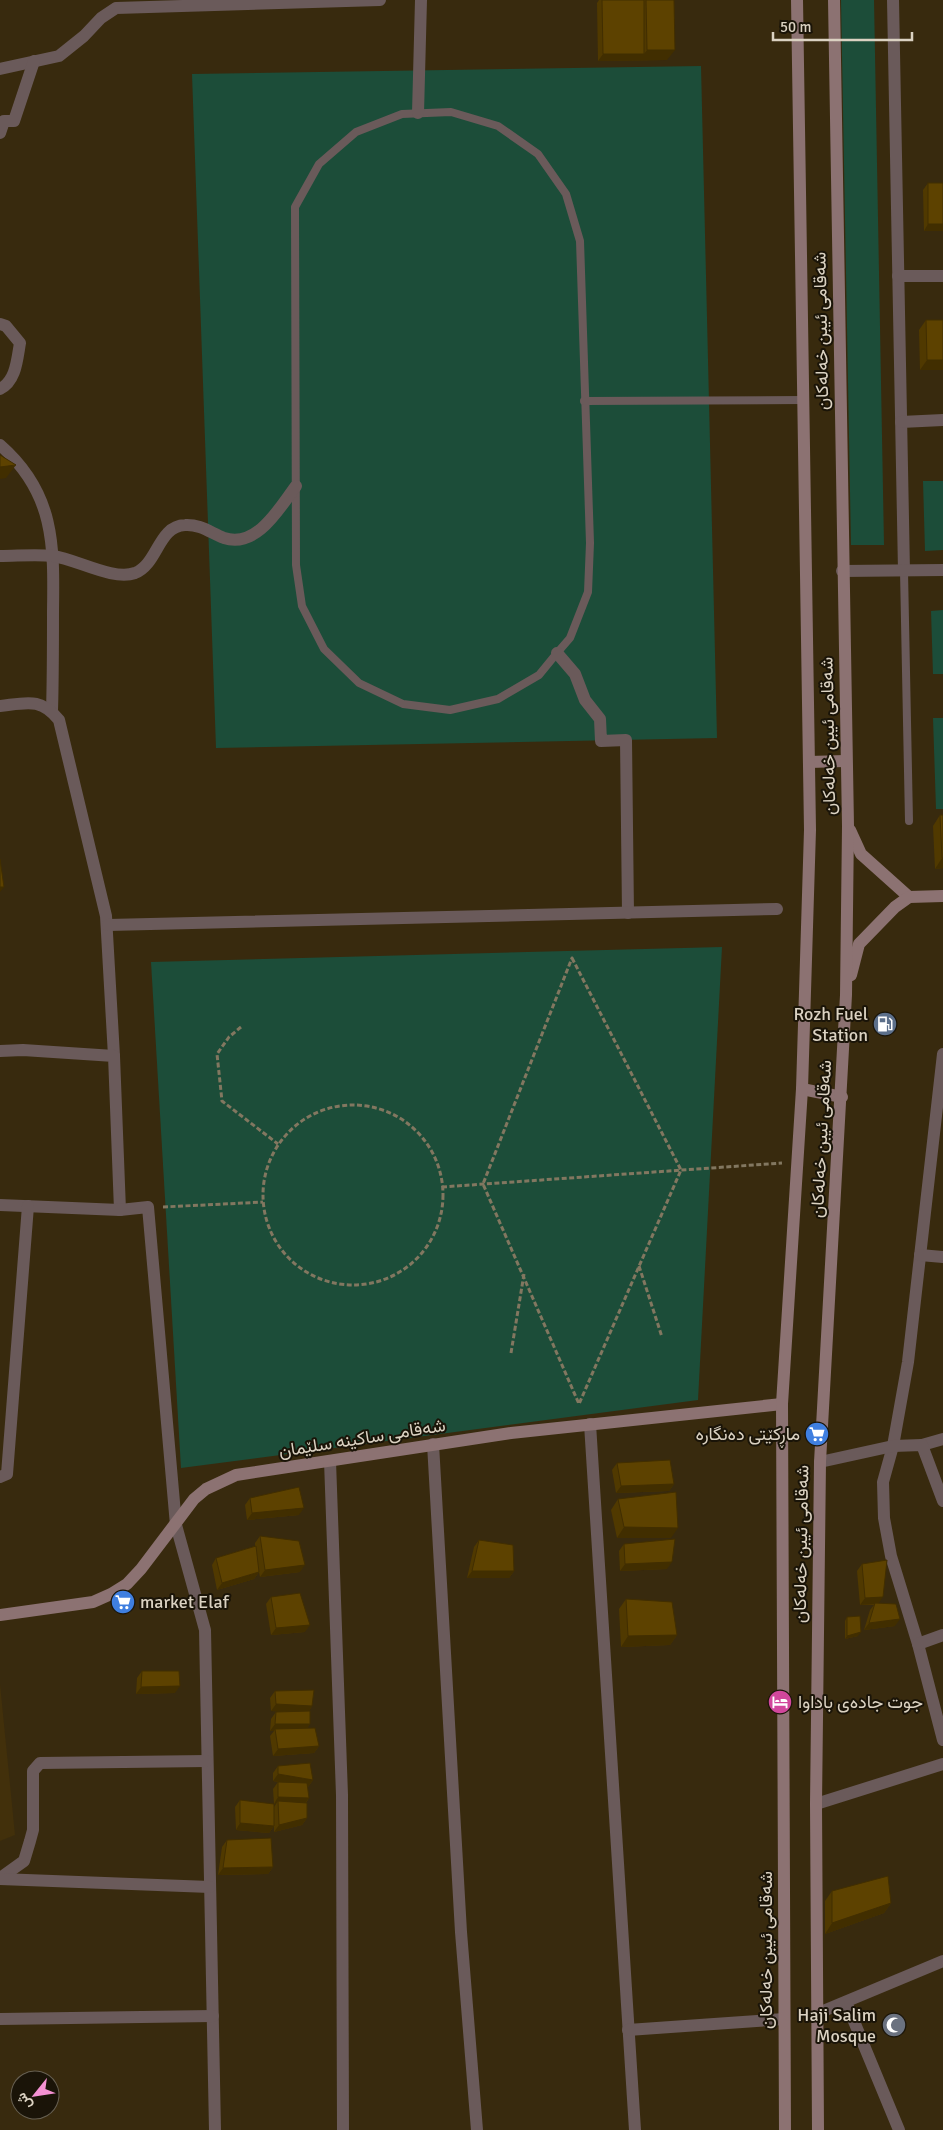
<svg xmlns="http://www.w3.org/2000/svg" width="943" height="2130" viewBox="0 0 943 2130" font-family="Signika,Vazirmatn,sans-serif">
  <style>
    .built { fill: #42300b }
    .green { fill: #1c4d39 }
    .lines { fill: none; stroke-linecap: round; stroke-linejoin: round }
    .path { stroke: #827760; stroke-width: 3; stroke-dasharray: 5 2.5; stroke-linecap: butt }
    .lane { stroke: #6a5a5a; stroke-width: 8 }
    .street { stroke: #6a5a5a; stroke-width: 12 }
    .secondary { stroke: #8c7272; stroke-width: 12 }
    .wall { fill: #503900 }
    .shaded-wall { fill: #412e00 }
    .building { fill: #5d4200; stroke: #412e00 }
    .labels { text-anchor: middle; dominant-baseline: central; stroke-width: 4; stroke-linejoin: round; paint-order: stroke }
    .street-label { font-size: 18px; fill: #dbd2c2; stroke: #1a1408 }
    .poi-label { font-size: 18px; fill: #dbd2c2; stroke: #1a1408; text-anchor: end }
  </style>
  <rect width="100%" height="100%" fill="#382a0e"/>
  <path class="built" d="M0,1684l15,151 -15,6z"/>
  <g class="green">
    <path d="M841,0h33l10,545h-33z"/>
    <path d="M701,66l16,672 -501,10 -24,-674z"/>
    <path d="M923,481h20v69l-18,1z"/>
    <path d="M943,610v64h-10l-2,-63z"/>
    <path d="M933,718h10v91h-7z"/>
    <path d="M722,947l-24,453 -517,68 -30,-506z"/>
  </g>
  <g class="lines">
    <g class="path">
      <path d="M572,958l109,212 -102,234 -96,-220z"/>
      <path d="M241,1027l-12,10 -12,17 5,47 56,43"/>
      <circle cx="353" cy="1195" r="90"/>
      <path d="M442,1187l340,-24"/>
      <path d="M163,1207l100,-5"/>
      <path d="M639,1266l23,71"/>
      <path d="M511,1353l13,-79"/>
    </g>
    <g class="lane">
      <path d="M451,112l47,14 40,28 28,40 14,47 10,302 -2,49 -18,46 -13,15 -18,22 -41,24 -48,11 -47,-6 -44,-21 -35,-34 -22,-43 -6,-41 -1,-358 24,-43 37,-32 46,-18z"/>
      <path d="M584,401l219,-1"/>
      <path d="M904,571l5,250"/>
    </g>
    <g class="street">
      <path d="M893,0l11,571"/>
      <path d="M0,69l59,-13 25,-20 17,-18 15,-10 264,-8"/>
      <path d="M418,113l3,-113"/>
      <path d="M0,133l4,-12h10l20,-60"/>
      <path d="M898,276h45"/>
      <path d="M0,324l6,2 14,17c-3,17 -4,38 -20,46"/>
      <path d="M901,422l42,-2"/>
      <path d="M0,445c55,48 54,100 53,167 0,33 0,66 -1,99"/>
      <path d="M0,556c17,0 36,-2 53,0 23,3 60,25 82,17 23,-9 23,-47 50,-48 15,-1 26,8 39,13 33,11 56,-31 72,-52"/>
      <path d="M842,571l101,-1"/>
      <path d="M557,653l18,21 10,26 15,19 1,22 25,-1 2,173"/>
      <path d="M0,706c26,-3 41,-9 59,14l47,196 8,140"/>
      <path d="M108,925l669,-16"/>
      <path d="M0,1051l23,-1 91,6 6,154"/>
      <path d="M943,1054l-35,308 -15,84 -10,36 1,36 7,38 27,88 25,96"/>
      <path d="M0,1205l120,5 28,-3 28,318 29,105 10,500"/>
      <path d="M920,1255l23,2"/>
      <path d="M590,1424l45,706"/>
      <path d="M433,1444l28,488 16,198"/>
      <path d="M922,1445l21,-6"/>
      <path d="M330,1461l12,334 1,335"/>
      <path d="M820,1462l73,-16 29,-1 21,56"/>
      <path d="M0,1477l7,-3 21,-268"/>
      <path d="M918,1644l25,-9"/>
      <path d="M816,1804l127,-40"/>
      <path d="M0,1878l24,-17 6,-20 3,-11v-59l7,-8 167,-2"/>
      <path d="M0,1879l210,8"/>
      <path d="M846,2002l53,128"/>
      <path d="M816,2014l127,-53"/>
      <path d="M0,2019l213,-3"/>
      <path d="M628,2030l156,-11"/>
    </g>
    <g class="secondary">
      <path d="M809,762l36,-1"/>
      <path d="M850,830l11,24 48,43"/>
      <path d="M851,975l8,-31 36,-37 14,-10 34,-1"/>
      <path d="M802,1089l40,8"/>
      <path d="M0,1615l93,-13 18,-8 16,-10 14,-15 53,-70 12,-10 30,-14 275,-42 271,-29"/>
      <path d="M785,2130l-3,-726 20,-315 8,-259 -13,-830"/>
      <path d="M818,2130l-2,-326 4,-342 26,-467 2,-169 -14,-826"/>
    </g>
  </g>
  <g class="wall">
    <path d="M599,0h75l-7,60 -69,1 -1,-58z"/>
    <path d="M928,183h15v48h-19l-1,-41z"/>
    <path d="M926,320h17v50h-23l-1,-40z"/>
    <path d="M940,815h3v53l-8,1 -2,-43z"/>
    <path d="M617,1463l57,21 -5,7 -53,2 -4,-23z"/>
    <path d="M250,1498l49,17 -52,5 -2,-15z"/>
    <path d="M618,1499l53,39h-54l-6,-28z"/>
    <path d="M260,1536l40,36 -40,5 -1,-5 -5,7 -37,11 -5,-25 4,-7 39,-12v-3z"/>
    <path d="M479,1540l35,31 -5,7h-42l7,-31z"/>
    <path d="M624,1544l43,25 -47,2 -1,-20z"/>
    <path d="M862,1564l17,39 16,23 -31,4 6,-20 4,-5h-14l-3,-34z"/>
    <path d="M271,1597l34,35 -34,3 -5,-31z"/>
    <path d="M626,1599l51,36 -7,10 -49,2 -2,-38z"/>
    <path d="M847,1617l11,19 -13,3v-18z"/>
    <path d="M142,1671l33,22 -39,1 1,-16z"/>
    <path d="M275,1691l37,15 -3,5 1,13 -3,4 12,18 -5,7 -41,3 -3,-20 4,-5h-4l1,-12 5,-7h13l-18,-1 -1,-13z"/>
    <path d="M278,1766l35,14 -5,7h-1l2,11 -3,5 1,15 -5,7 -28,7v-6l-5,7 -33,-3 -1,-23 5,-7 34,7 2,-3h-2l-1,-15 5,-7 -5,-1v-8z"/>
    <path d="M227,1840l46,27 -5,7 -50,1 4,-28z"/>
    <path d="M832,1891l59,12 -7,10 -59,21v-33z"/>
  </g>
  <g class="shaded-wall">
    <path d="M647,50h28l-8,10 -69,1 5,-7h41z"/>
    <path d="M928,224h15v7h-19z"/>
    <path d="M927,360h16v10h-23z"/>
    <path d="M16,465l-10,13 -6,1v-12z"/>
    <path d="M942,858h1v10l-8,1z"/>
    <path d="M0,887h4l-4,5z"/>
    <path d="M674,1484l-5,7 -53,2 5,-7z"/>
    <path d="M304,1508l-5,7 -52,5 5,-7z"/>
    <path d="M624,1527l54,1 -7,10h-54z"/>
    <path d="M672,1562l-5,7 -47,2 5,-7z"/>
    <path d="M305,1565l-5,7 -40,5 5,-7z"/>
    <path d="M472,1571h42l-5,7h-42z"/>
    <path d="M259,1572l-5,7 -37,11 5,-7z"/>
    <path d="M883,1597l-5,7 -18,1 5,-7z"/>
    <path d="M900,1619l-5,7 -31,4 5,-7z"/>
    <path d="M310,1625l-5,7 -34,3 5,-7z"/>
    <path d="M861,1632l-3,4 -13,3 2,-3z"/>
    <path d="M677,1635l-7,10 -49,2 7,-11z"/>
    <path d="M180,1686l-5,7 -39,1 5,-7z"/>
    <path d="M276,1704l36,2 -4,7 -37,-2z"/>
    <path d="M275,1724h35l-5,7 -30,-2 -1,2h-4z"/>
    <path d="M319,1746l-5,7 -41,3 5,-7z"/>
    <path d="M278,1774l35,6 -5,7 -35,-6z"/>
    <path d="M278,1797l31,1 -5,7 -26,-4 -2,3h-2z"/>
    <path d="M307,1818l-5,7 -28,7 5,-7z"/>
    <path d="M240,1823l34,3 -5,7 -33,-3z"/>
    <path d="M273,1867l-5,7 -50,1 5,-7z"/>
    <path d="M891,1903l-7,10 -59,21 7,-11z"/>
  </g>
  <g class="building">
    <path d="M602,0h42v54h-41z"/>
    <path d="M646,0h28l1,50h-28z"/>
    <rect x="928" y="183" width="15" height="41"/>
    <path d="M926,320h17v40h-16z"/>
    <path d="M0,455l16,10 -16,2z"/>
    <path d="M940,815h3v43h-1z"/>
    <path d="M0,859l4,28h-4z"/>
    <path d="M670,1460l4,24 -53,2 -4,-23z"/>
    <path d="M299,1487l5,21 -52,5 -2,-15z"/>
    <path d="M676,1492l2,36 -54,-1 -6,-28z"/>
    <path d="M260,1536l39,5 6,24 -40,5z"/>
    <path d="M675,1539l-3,23 -47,2 -1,-20z"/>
    <path d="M479,1540l34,5 1,26h-42z"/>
    <path d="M256,1546l3,26 -37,11 -6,-25z"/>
    <path d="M887,1560l-4,37 -18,1 -3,-34z"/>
    <path d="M300,1593l10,32 -34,3 -5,-31z"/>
    <path d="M626,1599l46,3 5,33 -49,1z"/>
    <path d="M875,1603l21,1 4,15 -31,4z"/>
    <path d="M860,1616l1,16 -14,4v-19z"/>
    <path d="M142,1671h37l1,15 -39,1z"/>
    <path d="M314,1690l-2,16 -36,-2 -1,-13z"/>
    <path d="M310,1711v13h-35l1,-12z"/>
    <path d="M315,1728l4,18 -41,3 -3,-20z"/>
    <path d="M310,1763l3,17 -35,-6v-8z"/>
    <path d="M278,1782l29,1 2,15 -31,-1z"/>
    <path d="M240,1800l34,4v22l-34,-3z"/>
    <path d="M278,1801l29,2v15l-28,7z"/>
    <path d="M271,1838l2,29 -50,1 4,-28z"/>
    <path d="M888,1876l3,27 -59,20v-32z"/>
  </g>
  <defs>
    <g id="fuel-disc" transform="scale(1.25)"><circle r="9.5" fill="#5c6f8a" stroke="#1a1408"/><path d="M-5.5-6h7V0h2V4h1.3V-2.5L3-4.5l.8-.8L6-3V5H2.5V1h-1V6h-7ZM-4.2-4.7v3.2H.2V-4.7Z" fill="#fff"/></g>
    <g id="supermarket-disc" transform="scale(1.25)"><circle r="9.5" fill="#3f7fe0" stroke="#1a1408"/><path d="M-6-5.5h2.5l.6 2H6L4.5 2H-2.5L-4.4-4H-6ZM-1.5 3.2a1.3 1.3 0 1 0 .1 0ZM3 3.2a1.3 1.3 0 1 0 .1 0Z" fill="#fff"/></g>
    <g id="hotel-disc" transform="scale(1.25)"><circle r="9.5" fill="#d1479c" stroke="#1a1408"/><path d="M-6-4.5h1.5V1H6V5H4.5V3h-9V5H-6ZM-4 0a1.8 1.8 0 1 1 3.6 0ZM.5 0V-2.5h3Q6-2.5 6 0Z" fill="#fff"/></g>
    <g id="mosque-disc" transform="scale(1.25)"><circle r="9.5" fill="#6b7280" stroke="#1a1408"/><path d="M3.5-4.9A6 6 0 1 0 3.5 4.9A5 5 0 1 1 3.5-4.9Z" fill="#fff"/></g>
  </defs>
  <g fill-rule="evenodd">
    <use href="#fuel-disc" x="885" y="1024"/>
    <use href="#supermarket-disc" x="817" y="1434"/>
    <use href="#supermarket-disc" x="123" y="1602"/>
    <use href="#hotel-disc" x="780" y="1702"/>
    <use href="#mosque-disc" x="894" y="2025"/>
  </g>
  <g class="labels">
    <g class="street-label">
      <text transform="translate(821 331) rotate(-91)">شەقامی ئیبن خەلەکان</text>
      <text transform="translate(828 736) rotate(-91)">شەقامی ئیبن خەلەکان</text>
      <text transform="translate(821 1139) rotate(-87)">شەقامی ئیبن خەلەکان</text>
      <text transform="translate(362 1438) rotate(-9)">شەقامی ساکینە سلێمان</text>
      <text transform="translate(801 1544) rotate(-89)">شەقامی ئیبن خەلەکان</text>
      <text transform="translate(766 1950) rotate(-90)">شەقامی ئیبن خەلەکان</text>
    </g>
    <g class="poi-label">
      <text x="868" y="1014">Rozh Fuel<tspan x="868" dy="21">Station</tspan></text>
      <text x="800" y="1434">ماڕكێتی دەنگارە</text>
      <text x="140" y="1602" text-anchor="start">market Elaf</text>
      <text x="798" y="1702" text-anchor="start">جوت جادەی باداوا</text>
      <text x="876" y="2015">Haji Salim<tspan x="876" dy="21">Mosque</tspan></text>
    </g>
  </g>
  <g transform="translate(35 2095) rotate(240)"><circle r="24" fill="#1a1408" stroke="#676052"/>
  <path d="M0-4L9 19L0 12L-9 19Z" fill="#f491d3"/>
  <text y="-8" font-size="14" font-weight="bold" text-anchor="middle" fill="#dbd2c2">ش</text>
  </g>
  <path d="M773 32v8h139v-8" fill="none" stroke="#dbd2c2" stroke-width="2.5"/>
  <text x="780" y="32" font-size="15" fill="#dbd2c2" stroke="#1a1408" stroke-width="4" paint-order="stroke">50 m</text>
</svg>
